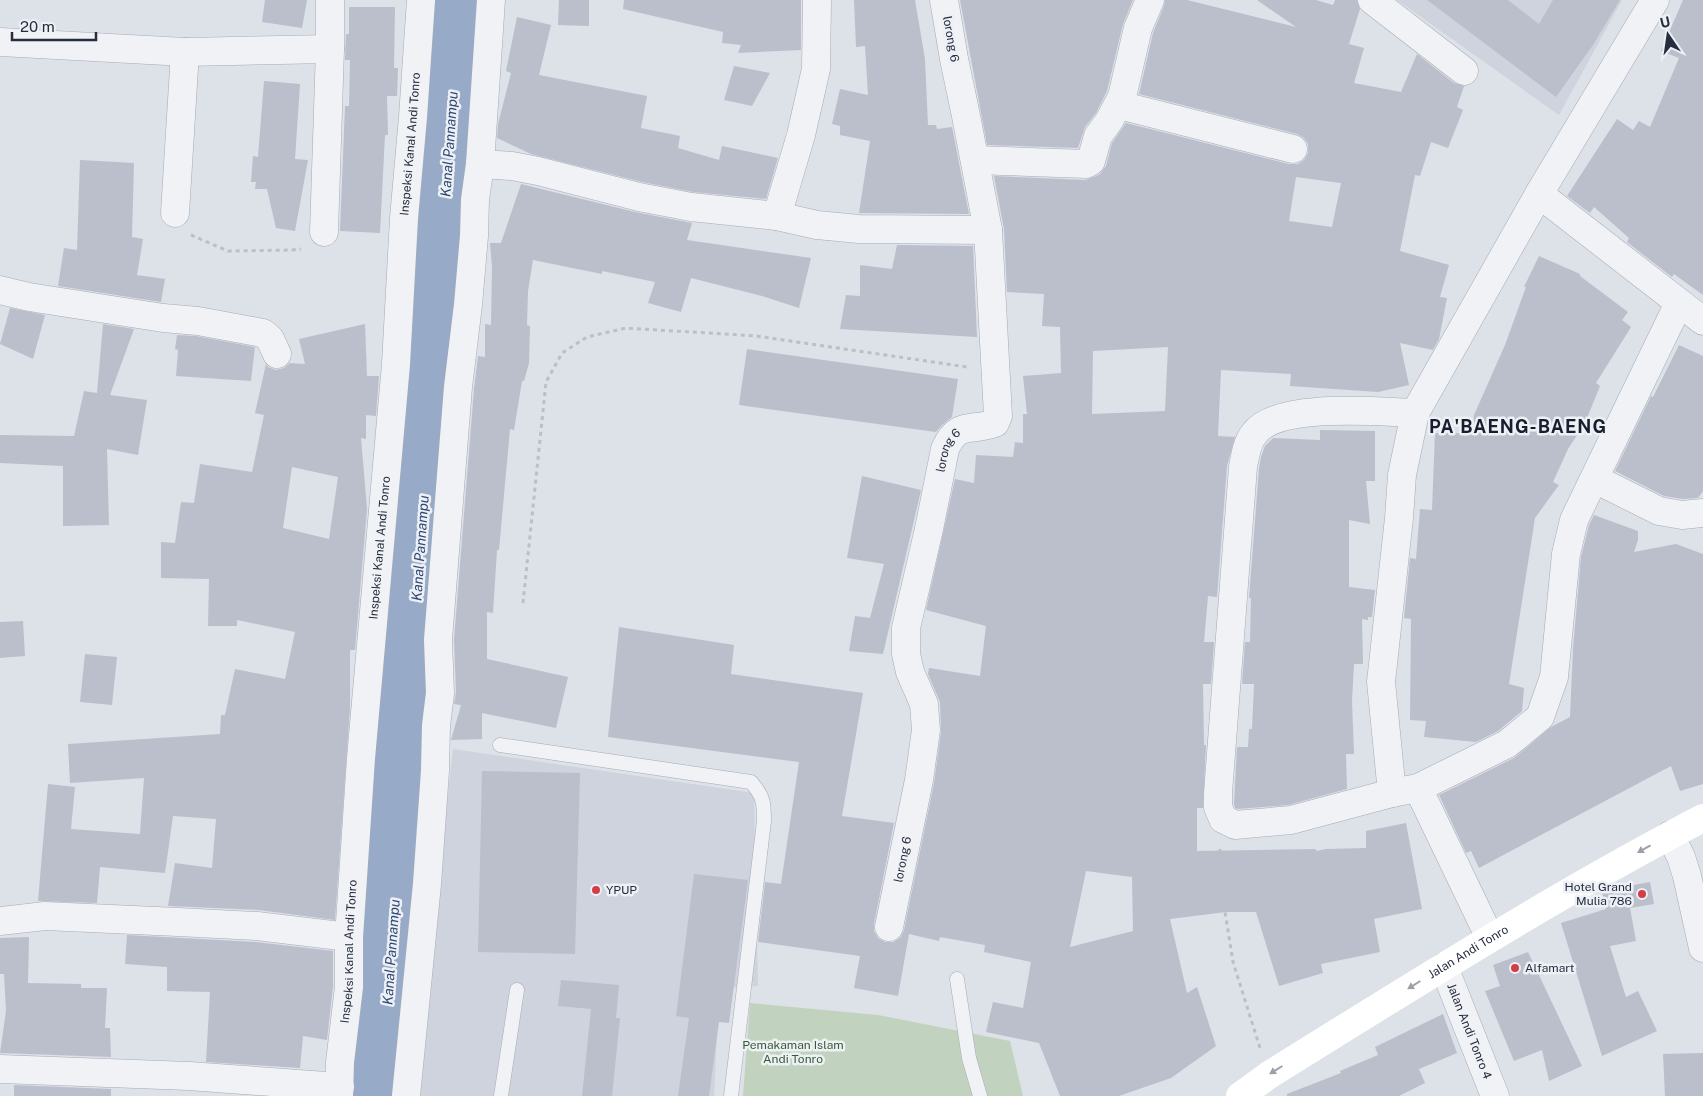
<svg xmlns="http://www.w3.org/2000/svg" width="1703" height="1096" viewBox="0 0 1703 1096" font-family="'Public Sans',sans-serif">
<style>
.built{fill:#cfd3dd}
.green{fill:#c1d2be}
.water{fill:#97abc9}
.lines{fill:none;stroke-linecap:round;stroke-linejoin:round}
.river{stroke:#97abc9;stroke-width:50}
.building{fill:#babfcb;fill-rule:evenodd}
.service-casing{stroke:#a6abb5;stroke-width:15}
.minor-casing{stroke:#a6abb5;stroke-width:29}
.path{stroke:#bbbfc6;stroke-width:3;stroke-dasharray:4 4;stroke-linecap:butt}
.service{stroke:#f0f2f6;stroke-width:14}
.minor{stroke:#f0f2f6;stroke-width:28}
.secondary{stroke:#fff;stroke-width:28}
.oneway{fill:#9da0a9}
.poi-dot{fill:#d23d46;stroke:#edf0f5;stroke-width:2}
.labels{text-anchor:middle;stroke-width:5;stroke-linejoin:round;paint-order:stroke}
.street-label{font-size:12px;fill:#262d3f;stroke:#edf0f5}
.poi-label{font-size:12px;fill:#262d3f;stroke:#edf0f5;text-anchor:start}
.park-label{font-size:12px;fill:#375b33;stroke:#edf0f5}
.water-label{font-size:14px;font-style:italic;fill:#2f4874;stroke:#edf0f5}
.district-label{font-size:18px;font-weight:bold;letter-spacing:1px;fill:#191e2f;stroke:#edf0f5}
</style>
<rect width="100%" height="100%" fill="#dde1e8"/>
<g class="built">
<path d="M1397 0H1622L1559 115Z"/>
<path d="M453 749 754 793 758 986 719 988 714 1096H413Z"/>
</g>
<path class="green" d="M750 1003 878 1015 1010 1041 1023 1096H743Z"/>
<g class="water">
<path d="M426 0H481L463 230 457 265 456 299 451 300 407 294Z"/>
<path d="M406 303 457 309 399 1096H349Z"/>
</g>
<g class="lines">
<path class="river" d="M430 375 441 231"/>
</g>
<g class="building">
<path d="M265 0H307L302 28 262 22Z"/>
<path d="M559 0H589V26L558 25Z"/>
<path d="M624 0H801V50L738 53 741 45 722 43 723 32 623 9Z"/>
<path d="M854 0H915L925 59 928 125H936L937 129 952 127 969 214 859 213 870 141 840 135V126L832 124 840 89 868 95 865 46 856 47Z"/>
<path d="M960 0H1133L1123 24 1107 91 1096 113 1085 127 1078 148 987 145Z"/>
<path d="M1165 0H1187L1296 27 1257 0H1316L1333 5 1335 0H1357L1360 9 1349 44 1364 48 1354 83 1401 92 1417 54 1454 83 1464 86 1457 107 1463 110 1448 148 1431 142 1420 176 1415 175 1400 251 1449 265 1440 297 1447 298 1439 339 1433 350 1400 343 1409 385 1378 392 1290 386 1291 374 1221 370 1218 436 1235 437 1227 466 1217 597 1208 596 1204 642H1214L1211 684H1203L1204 745H1206L1203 808H1197V851L1316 849V851L1326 849 1366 848V831L1406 823 1422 909 1374 919 1380 952 1321 964 1323 973 1279 986 1256 912H1226L1170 919 1187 993 1197 987 1216 1046 1171 1078 1119 1096H1060L1039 1043 986 1032 993 1002 1023 1008 1031 962 984 952 985 945 940 937 939 941 909 934 898 996 854 988 860 956 758 942 765 882 781 884 799 762 608 737 619 627 734 645 731 674 863 693 842 816 894 823 874 924V931L878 938 885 942H893L901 937 904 930 934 783 941 732 940 702 928 674 929 668 980 676 986 626 926 610 955 479 974 483 976 455 1013 457 1015 442 1023 443V414H1027L1023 376 1061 373 1060 327 1042 326 1044 294 1007 292 1004 229 994 176 1085 180 1094 177 1100 174 1106 166 1112 143 1126 123 1289 164H1298L1304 160 1308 153V144L1304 138 1297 134 1139 94 1153 33 1164 6ZM1296 177 1341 183 1332 227 1289 221ZM1168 347 1165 411 1092 414 1093 351ZM1086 871 1132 877 1133 931 1070 947Z"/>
<path d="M1427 0H1508L1539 24 1553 0H1620L1593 45 1556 97Z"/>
<path d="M1683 0H1703V295L1674 274 1672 277 1627 242 1629 238 1594 207 1590 213 1567 196 1617 119 1633 130 1639 121 1650 127 1679 58 1661 51Z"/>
<path d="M349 7H395L394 68H398L397 96H387L388 135H385L380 233 340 231 345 106H349L350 60H345L346 34H349Z"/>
<path d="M517 17 551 25 539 75 647 96 641 128 680 136 678 148 719 160 722 146 778 158 766 199 693 192 642 182 531 154 497 138 498 124 511 73 506 71Z"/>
<path d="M734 66 770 73 752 106 724 100Z"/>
<path d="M264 81 300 84 295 159 308 160 295 231 276 228 267 189H255L256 182H251L253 156 258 157Z"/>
<path d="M80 160 134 163 132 237 143 239 137 275 165 279 161 302 58 286 64 248 77 250Z"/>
<path d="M521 184 635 212 692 223 687 240 811 258 799 308 762 296 691 278 681 312 648 303 655 282 602 271V274L533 260 528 291 527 325 530 326 529 363 524 381H522L514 430 510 429 499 550H497L493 613 487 612V659L568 677 556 728 482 713V739L451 740 461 705 454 704 456 692 454 640 474 389 478 356 485 357V324L491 325 492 267 490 243H501Z"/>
<path d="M897 245 973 246 977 337 840 329 846 295 860 296V265L892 269Z"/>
<path d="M1539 256 1580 274V276L1628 312 1622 320 1631 327 1596 383 1600 386 1585 423 1568 449 1553 482 1559 485 1535 518 1509 684 1524 688 1522 711 1498 731 1476 742 1424 737 1426 721 1410 720 1411 619 1404 618 1410 558 1416 559 1420 509 1432 510 1435 433H1473L1474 415 1505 345 1526 287H1524Z"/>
<path d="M10 308 45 315 33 359 0 344Z"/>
<path d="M103 324 134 329 110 395 147 400 138 455 107 449 109 525 63 526V466L0 463V435L74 436 84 391 97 393Z"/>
<path d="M365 324 367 376H379L376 416 366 415V439L361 438 367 509 355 650H350V708L335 920 259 910 168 906 175 863 212 868 216 819 173 816 165 873 100 867 97 903 38 901 48 784 75 787 71 829 140 834 144 778 70 783 68 744 220 734 221 715H225L235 669 285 679 295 632 237 620V626H208L209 579 161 578V542L175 543 181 502 194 503 200 464 252 472 264 415 255 413 266 364 268 367 276 370 284 368 290 363 305 364 299 339ZM292 467 338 477 329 539 283 528Z"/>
<path d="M177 335 196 336 255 347 251 381 176 376 178 350 175 349Z"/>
<path d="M1679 345 1703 356V491L1698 498 1683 499 1664 496 1615 471 1651 396 1653 397Z"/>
<path d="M747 349 958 379 952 417 943 424 936 432 739 405Z"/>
<path d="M1320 430 1375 431V481H1366L1370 524 1349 520V587L1375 590 1372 617H1368V620L1362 619 1363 664H1354L1352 701 1354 754H1346L1347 789 1288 805 1238 809 1235 808 1234 804 1237 747H1248L1249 729H1252L1254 684H1242L1245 642H1250L1251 598H1249L1259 469 1261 457 1265 446 1273 438 1320 440Z"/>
<path d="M862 476 921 490 883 654 849 651 855 616 870 618 884 564 847 558Z"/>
<path d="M1594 515 1638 531V540L1634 552 1676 544 1703 554V784L1680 791 1671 766 1479 868 1471 851 1466 853 1439 795 1514 758 1551 727 1570 717 1573 648 1581 557 1589 525Z"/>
<path d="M23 621 25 656 0 658V622Z"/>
<path d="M85 654 117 657 112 705 80 702Z"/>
<path d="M482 771 580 773 575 954 478 952Z"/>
<path d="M694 874 748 880 729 1023 719 1022 709 1096H678L689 1018 676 1016Z"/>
<path d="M1650 882 1654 904 1630 908 1636 941 1610 946 1626 997 1638 991 1657 1031 1602 1056 1561 923 1606 909 1602 891Z"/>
<path d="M127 935 256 942 333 951V986L327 1040 303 1036 300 1068 206 1062 210 992 167 991V967L125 964Z"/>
<path d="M29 937 28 983 81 984V988H107L105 1028H110L111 1057 0 1053 6 1011 4 974H0V938Z"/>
<path d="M1528 952 1582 1066 1549 1081 1542 1050 1514 1061 1485 991 1500 986 1493 965Z"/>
<path d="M561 980 619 985 616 1018H620L612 1096H582L591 1009 558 1006Z"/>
<path d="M1443 1014 1457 1053 1419 1069 1425 1083 1399 1096H1287V1094L1341 1073 1340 1071 1378 1055 1375 1047Z"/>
<path d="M1703 1053V1096H1665L1663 1054Z"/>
<path d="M14 1085 111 1089V1096H14Z"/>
</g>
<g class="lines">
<g class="service-casing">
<g id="service">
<path d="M500 745 751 782C764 797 764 803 764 821L731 1096"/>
<path d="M957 979 969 1058 980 1096"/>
<path d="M501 1096 517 990"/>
</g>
</g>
<g class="minor-casing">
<g id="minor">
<path d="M1372 0 1464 71"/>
<path d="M0 42 185 52 330 49"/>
<path d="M1119 105 1293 149"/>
<path d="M975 160 1086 164 1091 161 1098 136 1109 121 1122 97 1138 28 1150 0"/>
<path d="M480 164 512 166 538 171 639 197 691 207 777 216 817 225 859 229 988 230"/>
<path d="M1539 194 1703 321"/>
<path d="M175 213 185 52"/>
<path d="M777 216 801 135 816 69 817 0"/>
<path d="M324 232 330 49V0"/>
<path d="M0 290 29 297 163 318 198 321 263 333 270 339 277 354"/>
<path d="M1415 413C1379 412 1276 402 1254 434 1247 442 1245 456 1243 467L1218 793V807L1223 819 1235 825 1291 820 1392 793 1418 788 1507 744 1540 717 1554 677 1566 554 1574 520 1679 303"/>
<path d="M1595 479 1659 511 1682 515 1703 513"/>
<path d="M1418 788 1490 938"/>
<path d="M1392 793 1381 682 1399 518 1402 475 1415 413 1539 194 1655 0"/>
<path d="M1670 835 1681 857 1687 876 1703 948"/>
<path d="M0 921 45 916 178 922 257 926 349 937"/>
<path id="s1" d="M889 927 919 780 926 730 924 704 910 672 906 654V628L929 529 945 449C958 420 971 432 995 423L998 416 988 230 966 116 954 59 944 0"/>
<path id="s2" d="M1444 967 1495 1096"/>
<path d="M0 1069 189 1076 340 1087"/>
<path id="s3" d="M339 1096 340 1062 349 987V937L361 758 396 364 404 218 413 117 421 0"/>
<path d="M406 1096 427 884 435 771 436 726 440 693 438 640 458 387 468 305 474 236 475 200 480 164 491 0"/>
</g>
</g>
<g class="path">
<path d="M191 235 228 251 292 250 301 249"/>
<path d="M523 603 546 382 562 353 587 337 626 328 756 336 967 367"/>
<path d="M1220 849 1219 862 1222 893 1233 962 1260 1048"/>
</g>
<use href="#service" class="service"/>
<use href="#minor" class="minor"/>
<path class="secondary" id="s4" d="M1240 1096 1269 1075C1412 986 1554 896 1703 818"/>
</g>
<defs><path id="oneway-solid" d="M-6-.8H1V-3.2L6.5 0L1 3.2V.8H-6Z" transform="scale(1.25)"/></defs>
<g class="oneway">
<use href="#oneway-solid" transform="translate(1644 849) rotate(151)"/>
<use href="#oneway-solid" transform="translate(1414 985) rotate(148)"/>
<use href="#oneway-solid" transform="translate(1276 1070) rotate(148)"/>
</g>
<g class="poi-dot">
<circle cx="596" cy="890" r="5"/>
<circle cx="1642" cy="894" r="5"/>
<circle cx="1515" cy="968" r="5"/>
</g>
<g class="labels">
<g class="street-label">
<text transform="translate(951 39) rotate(80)" y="4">lorong 6</text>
<text dy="4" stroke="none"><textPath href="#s3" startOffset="955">Inspeksi Kanal Andi Tonro</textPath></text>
<text dy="4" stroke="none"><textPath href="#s1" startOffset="489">lorong 6</textPath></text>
<text dy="4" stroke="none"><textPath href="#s3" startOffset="550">Inspeksi Kanal Andi Tonro</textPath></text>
<text dy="4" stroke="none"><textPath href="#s1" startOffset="69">lorong 6</textPath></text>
<text dy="4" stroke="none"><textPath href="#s3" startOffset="145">Inspeksi Kanal Andi Tonro</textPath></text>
<text dy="4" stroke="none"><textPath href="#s4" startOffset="270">Jalan Andi Tonro</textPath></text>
<text dy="4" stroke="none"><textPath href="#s2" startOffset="69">Jalan Andi Tonro 4</textPath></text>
</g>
<g class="poi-label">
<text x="1632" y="891" text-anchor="end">Hotel Grand<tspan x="1632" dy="14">Mulia 786</tspan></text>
<text x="606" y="894">YPUP</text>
<text x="1525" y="972">Alfamart</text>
</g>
<g class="park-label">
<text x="793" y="1049">Pemakaman Islam<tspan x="793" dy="14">Andi Tonro</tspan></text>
</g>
<g class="water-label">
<text transform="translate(449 144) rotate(-86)" y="5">Kanal Pannampu</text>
<text transform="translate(420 548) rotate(-86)" y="5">Kanal Pannampu</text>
<text transform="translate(391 952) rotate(-86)" y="5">Kanal Pannampu</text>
</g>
<g class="district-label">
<text x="1518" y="433">PA'BAENG-BAENG</text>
</g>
</g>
<g transform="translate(1668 35) rotate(347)" stroke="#edf0f5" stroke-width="4" paint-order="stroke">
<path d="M0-4L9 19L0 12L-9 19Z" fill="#262d3f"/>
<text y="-8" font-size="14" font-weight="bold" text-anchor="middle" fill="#262d3f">U</text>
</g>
<path d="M12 32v8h84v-8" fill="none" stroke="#262d3f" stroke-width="2.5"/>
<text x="20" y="32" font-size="15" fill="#262d3f" stroke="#edf0f5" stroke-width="4" paint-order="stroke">20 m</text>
</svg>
